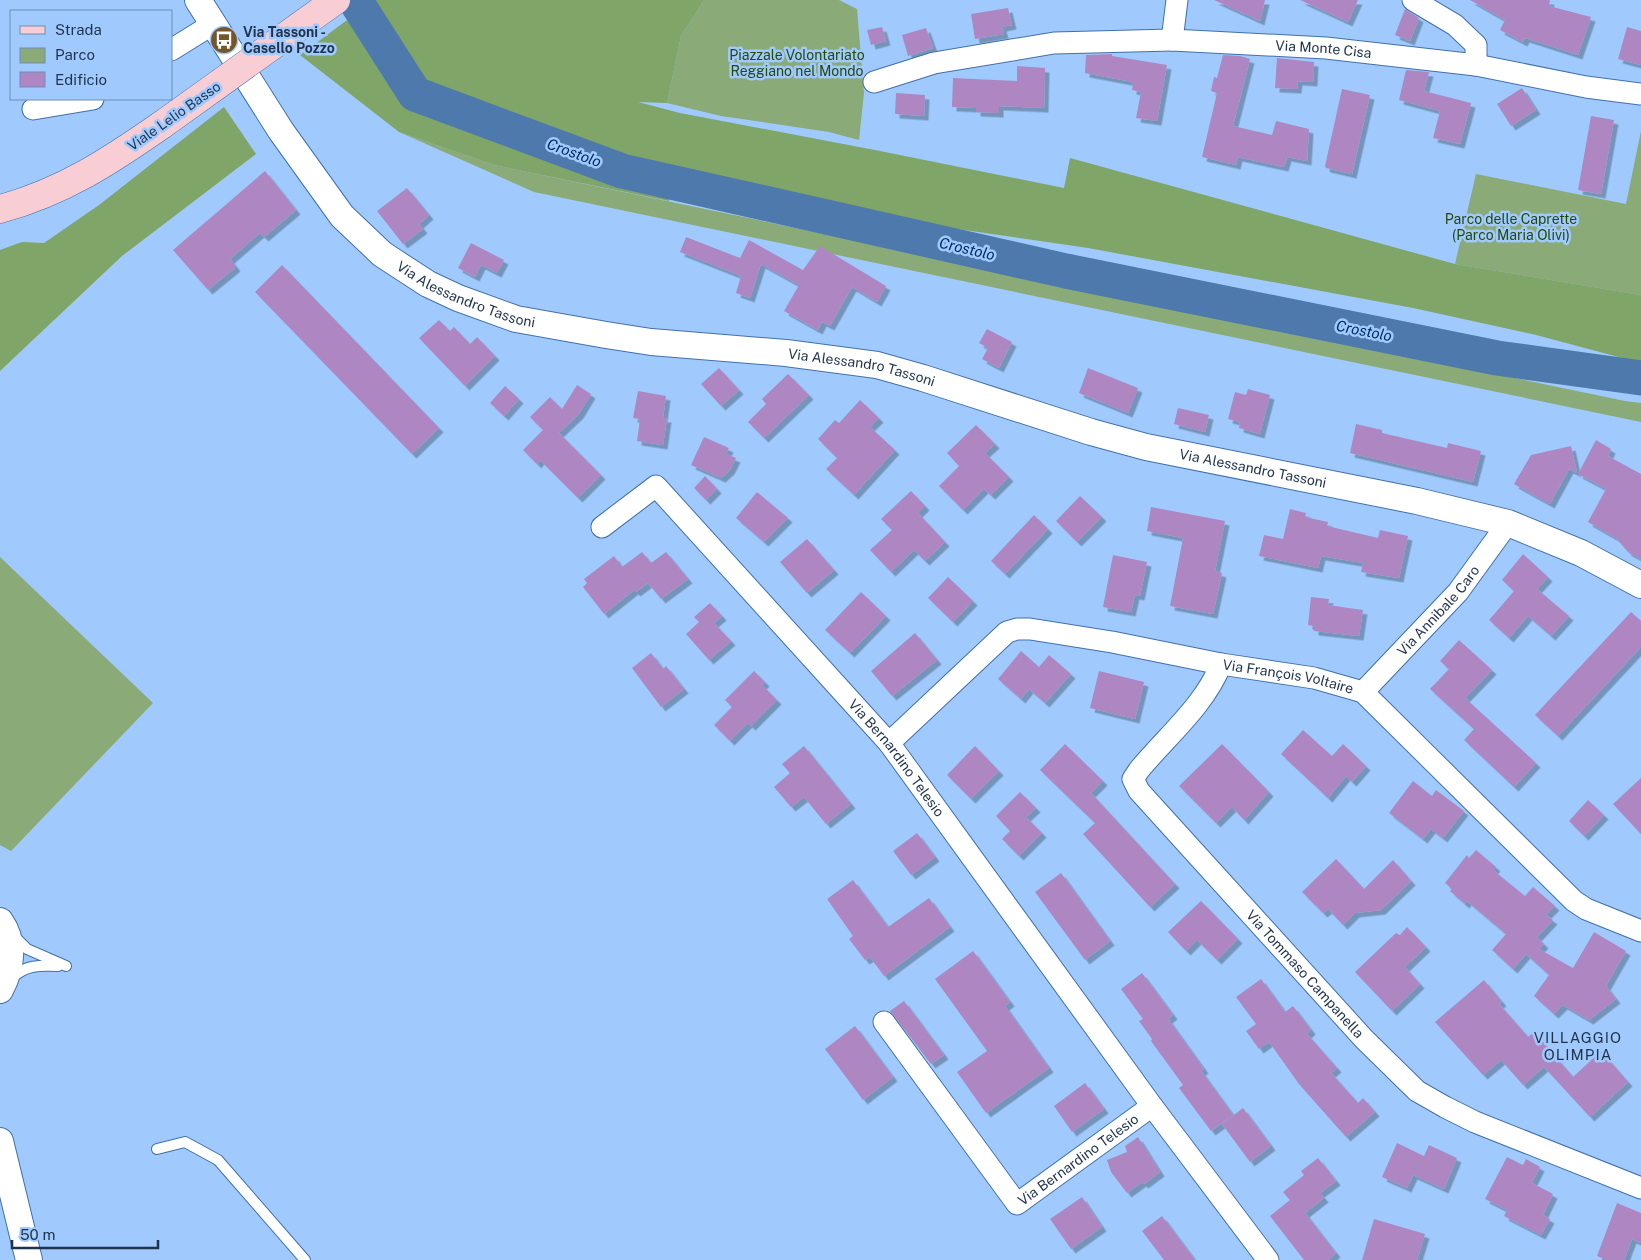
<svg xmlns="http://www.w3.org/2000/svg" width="1641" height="1260" viewBox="0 0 1641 1260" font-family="'Public Sans',sans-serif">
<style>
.green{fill:#8aaa77}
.forest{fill:#80a568}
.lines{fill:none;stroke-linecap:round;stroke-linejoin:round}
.river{stroke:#4e79ad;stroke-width:35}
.building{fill:#ae87c2;filter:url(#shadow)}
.service-casing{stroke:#4070ab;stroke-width:12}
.minor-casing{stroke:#4070ab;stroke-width:23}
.tertiary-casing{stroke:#4070ab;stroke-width:28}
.secondary-casing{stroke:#4070ab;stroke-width:29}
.service{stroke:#fff;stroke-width:10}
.minor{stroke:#fff;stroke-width:21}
.tertiary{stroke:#fff;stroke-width:26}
.secondary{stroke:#f8ced4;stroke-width:28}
.secondary-bridge-casing{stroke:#4070ab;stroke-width:29;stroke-linecap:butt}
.secondary-bridge{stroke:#f8ced4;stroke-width:28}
.labels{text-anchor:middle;stroke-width:5;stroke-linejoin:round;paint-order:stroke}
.poi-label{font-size:14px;font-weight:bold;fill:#1f334d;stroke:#a0cafd;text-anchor:start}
.street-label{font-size:14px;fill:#1f334d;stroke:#a0cafd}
.park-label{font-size:14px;fill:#274906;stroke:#a0cafd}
.water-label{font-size:15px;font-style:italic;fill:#003061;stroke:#a0cafd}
.neighbourhood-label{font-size:15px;letter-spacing:1px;fill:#1f334d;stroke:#a0cafd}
</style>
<defs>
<filter id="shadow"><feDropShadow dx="4.5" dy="4.5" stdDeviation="0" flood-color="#0004"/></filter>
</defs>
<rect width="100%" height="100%" fill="#a0cafd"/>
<g class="green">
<path d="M704 0H839L857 9 864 93 859 140 829 132 721 116 667 103 681 36Z"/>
<path d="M1641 131V295L1455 264 1476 174 1626 204Z"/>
<path d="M399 132 494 165 1625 401 1641 403V422L534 192Z"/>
<path d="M0 557 153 703 11 851 0 845Z"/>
</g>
<g class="forest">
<path d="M374 0H704L681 36 667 103 638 102 680 113 875 150 1064 188 1070 158 1455 264 1641 295V363L1536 335 1413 308 1088 248 916 223 674 174 669 201 494 165 399 132 300 55Z"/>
<path d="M224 107 256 154 122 256 0 371V250L22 242 44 243 99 205Z"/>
</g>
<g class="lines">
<path class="river" d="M355 0 415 94 622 171 1066 271 1497 358 1641 378"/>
</g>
<g class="building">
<path d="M1214 0H1265L1260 21Z"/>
<path d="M1300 0H1358L1348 22Z"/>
<path d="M1470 0H1550L1549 6 1591 17 1578 55 1525 38 1523 42 1500 30 1505 20Z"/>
<path d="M1008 8 1012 25 1002 27 1004 34 975 39 971 14Z"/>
<path d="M1405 9 1419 18 1410 41 1395 35Z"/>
<path d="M882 27 886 41 871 45 867 30Z"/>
<path d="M1627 27 1641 31V65L1618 59Z"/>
<path d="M926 28 933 48 908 56 902 35Z"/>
<path d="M1112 54V56L1167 65 1157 121 1136 118 1141 92 1132 90 1133 82 1085 73 1086 55Z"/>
<path d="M1223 55 1240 56 1250 59 1233 126 1272 135 1276 121 1309 129 1307 161 1287 157 1284 167 1238 157 1236 165 1202 157 1217 93 1211 91 1214 77 1217 78Z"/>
<path d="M1277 58 1314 62 1313 82 1298 81 1297 89 1275 88Z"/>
<path d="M1017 66 1045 68 1044 108 999 106V113L976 112V108L952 107 953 78 1017 81Z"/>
<path d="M1406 70 1429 72 1424 91 1471 103 1460 144 1433 138 1440 111 1399 100Z"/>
<path d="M1522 88 1536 110 1511 126 1497 104Z"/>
<path d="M1342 89 1370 95 1352 174 1326 168 1325 166Z"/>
<path d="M896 93 925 95 924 116 895 114Z"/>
<path d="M1591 116 1614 120 1601 194 1578 190Z"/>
<path d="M265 171 296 210 264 237 260 233 230 259 236 267 208 290 173 250Z"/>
<path d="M407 188 429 215 419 224 423 229 403 244 377 211Z"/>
<path d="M686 237 740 258 749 240 803 270 820 246 886 286 877 302 852 287 830 326 822 322 818 330 784 311 799 285 761 264 750 298 736 293 741 276 680 252Z"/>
<path d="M471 243 504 260 497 273 481 265 475 277 458 268Z"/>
<path d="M282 265 439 428 412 454 255 292Z"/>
<path d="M439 320 450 331 454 327 470 344 477 337 495 356 465 386 419 338Z"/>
<path d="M987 329 1012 342 999 368 982 359 988 348 979 343Z"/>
<path d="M719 368 739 390 721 406 701 384Z"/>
<path d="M1088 368 1138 388 1128 413 1079 393Z"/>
<path d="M788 374 809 395 764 438 748 422 766 404 762 399Z"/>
<path d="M577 385 591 394 579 414 559 433 601 475 578 498 540 460 537 464 523 450 543 430 530 417 550 397 562 409Z"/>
<path d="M505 386 519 399 504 416 490 403Z"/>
<path d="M1248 389 1270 395 1260 434 1239 428 1240 422 1228 419 1235 392 1246 395Z"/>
<path d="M638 391 666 396 663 418H667L663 445 637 441 640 419 633 418Z"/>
<path d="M860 400 879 418 870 427 895 450 854 495 826 469 837 458 818 439 835 420 839 423Z"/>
<path d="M1178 408 1209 415 1205 432 1174 424Z"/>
<path d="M1356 424 1382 430V433L1447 448 1448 443 1481 451 1473 482 1350 453Z"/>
<path d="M976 425 995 444 985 453 1009 477 991 495 984 489 963 510 939 486 959 466 947 453Z"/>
<path d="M704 437 729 448 726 454 736 458 730 470 721 478 691 465Z"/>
<path d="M1596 440 1611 449 1608 456 1641 474V559L1628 552 1616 538 1588 522 1606 489 1578 474Z"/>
<path d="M1571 446 1577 473 1569 469 1550 504 1514 484 1531 455Z"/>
<path d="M705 476 717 489 706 500 694 488Z"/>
<path d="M911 491 925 506 918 513 945 542 925 561 914 550 891 572 870 550 892 530 881 519Z"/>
<path d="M757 492 788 518 764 542 736 518Z"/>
<path d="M1080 496 1102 517 1077 542 1056 521Z"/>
<path d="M1151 507 1225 521 1215 571 1222 573 1213 614 1170 606 1183 538 1147 531Z"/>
<path d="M1290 509 1306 513 1305 517 1328 522 1327 526 1378 538 1380 530 1408 536 1399 578 1361 572 1363 563 1321 556 1318 568 1259 556 1264 535 1283 539Z"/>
<path d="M1034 515 1048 529 1005 574 991 561Z"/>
<path d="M807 539 834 570 807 593 780 562Z"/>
<path d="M642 552 651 563 666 552 688 579 661 599 648 583 636 592 634 590 604 614 583 587 587 583 584 579 614 556 622 567Z"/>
<path d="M1523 554 1548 577 1537 589 1569 616 1551 636 1528 616 1509 638 1489 620 1514 591 1502 580Z"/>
<path d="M1113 555 1147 562 1140 596 1135 595 1131 612 1103 607Z"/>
<path d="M948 577 973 601 953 622 928 598Z"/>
<path d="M861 592 886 616 850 653 825 630Z"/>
<path d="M1311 597 1329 599 1328 605 1363 610 1359 636 1314 631V626L1308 625Z"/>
<path d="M710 603 722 616 714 623 731 641 709 660 686 634 699 622 694 617Z"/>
<path d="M1631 612 1641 621V647L1558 736 1535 715Z"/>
<path d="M915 633 937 660 892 696 871 671Z"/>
<path d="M1459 640 1492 670 1465 698 1536 763 1514 787 1464 740 1474 729 1430 689 1449 669 1440 661Z"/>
<path d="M1021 651 1039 667 1049 655 1071 674 1045 703 1029 689 1021 699 998 679Z"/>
<path d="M651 653 663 669 666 666 684 689 661 707 632 668Z"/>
<path d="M754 671 765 682 762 685 777 700 751 726 748 723 730 741 714 725 732 707 725 700Z"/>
<path d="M1099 671 1144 682 1135 719 1090 708Z"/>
<path d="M1303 730 1332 756 1343 744 1366 766 1352 782 1346 776 1328 798 1281 754Z"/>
<path d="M1065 744 1103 781 1091 793 1175 884 1150 907 1083 834 1095 823 1040 770Z"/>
<path d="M1222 744 1269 792 1244 820 1232 807 1216 823 1179 786Z"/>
<path d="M804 746 851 804 826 824 804 797 791 807 774 787 790 773 782 764Z"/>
<path d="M975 746 999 771 971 799 947 775Z"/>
<path d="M1641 778V834L1613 804Z"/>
<path d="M1413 781 1432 796 1436 790 1464 811 1443 838 1431 829 1423 839 1389 813Z"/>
<path d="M1020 792 1036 808 1026 817 1042 833 1019 856 1002 839 1010 831 996 816Z"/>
<path d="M1588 800 1604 815 1584 836 1569 821Z"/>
<path d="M917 833 935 857 911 875 893 851Z"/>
<path d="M1476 850 1496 867 1493 870 1525 896 1533 887 1555 906 1546 915 1553 920 1537 937 1544 944 1539 949 1573 968 1594 932 1626 951 1606 986 1616 999 1589 1020 1563 1005 1554 1014 1534 996 1549 975 1526 954 1513 969 1492 950 1506 934 1467 901 1465 904 1450 891 1452 889 1445 883 1467 855 1469 858Z"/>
<path d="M1336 859 1364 889 1393 860 1411 881 1381 910 1355 913 1343 925 1328 909 1323 913 1302 892Z"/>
<path d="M1061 873 1110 941 1085 960 1035 892Z"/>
<path d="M853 880 888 927 929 898 950 927 884 976 870 957 865 960 849 939 853 936 827 899Z"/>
<path d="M1201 901 1238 939 1217 960 1197 940 1186 951 1168 932Z"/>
<path d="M1407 927 1426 947 1405 967 1420 984 1392 1011 1355 972 1396 933 1400 935Z"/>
<path d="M973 951 1010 1002 1005 1006 1049 1068 986 1113 957 1072 987 1051 935 979Z"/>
<path d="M1142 973 1173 1015 1168 1019 1204 1069 1201 1071 1233 1115 1211 1131 1179 1088 1183 1085 1151 1041 1152 1039 1139 1021 1143 1019 1121 989Z"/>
<path d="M1261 979 1285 1012 1293 1006 1311 1030 1307 1034 1337 1068 1331 1073 1358 1103 1363 1098 1375 1112 1346 1137 1299 1084 1269 1042 1259 1049 1246 1031 1256 1024 1236 997Z"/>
<path d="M1484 980 1502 1002 1499 1004 1528 1037 1534 1032 1573 1077 1601 1051 1628 1082 1590 1117 1544 1067 1523 1085 1501 1060 1483 1075 1435 1022Z"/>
<path d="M904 1001 944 1055 931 1064 890 1011Z"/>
<path d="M855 1026 893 1077 863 1100 825 1049Z"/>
<path d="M1085 1083 1104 1109 1072 1132 1054 1106Z"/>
<path d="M1243 1108 1271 1146 1250 1162 1222 1124Z"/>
<path d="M1138 1137 1160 1172 1144 1184 1142 1182 1127 1193 1111 1172 1107 1160 1127 1152 1125 1146Z"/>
<path d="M1397 1143 1424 1156 1429 1145 1457 1158 1444 1189 1413 1175 1407 1188 1382 1177Z"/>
<path d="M1507 1157 1523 1165 1526 1159 1540 1167 1532 1183 1553 1194 1543 1215 1550 1219 1541 1235 1504 1216 1507 1210 1485 1199Z"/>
<path d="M1318 1158 1336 1181 1320 1193 1324 1198 1305 1213 1336 1253 1328 1260H1304L1270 1216 1290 1200 1283 1192 1304 1175 1301 1171Z"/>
<path d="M1082 1197 1102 1227 1071 1249 1050 1219Z"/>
<path d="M1617 1203 1641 1213V1243L1632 1239 1624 1260H1607L1597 1256Z"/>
<path d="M1162 1216 1195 1260H1164L1142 1231Z"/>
<path d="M1374 1219 1425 1234 1417 1260H1362Z"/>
</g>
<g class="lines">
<g class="service-casing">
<g id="service">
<path d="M14 936 27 949 66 966"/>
<path d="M12 978C25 965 40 965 58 966"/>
<path d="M157 1149 185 1142 218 1160 305 1260"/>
</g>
</g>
<g class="minor-casing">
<g id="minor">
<path id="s1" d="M1177 0 1172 40 1326 48 1476 65 1586 87 1641 94"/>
<path d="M1413 0 1455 25 1476 45V65"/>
<path d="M171 50 213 24"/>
<path d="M874 82 934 63 1054 43 1172 40"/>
<path d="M33 109 93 99"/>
<path id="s2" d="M602 527 656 486 889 743 1152 1106 1268 1260"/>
<path id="s3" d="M1221 664C1205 705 1167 736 1139 770L1133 779 1139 791 1364 1039 1417 1091 1445 1107 1475 1122 1641 1188"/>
<path id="s4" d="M1363 692 1458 592 1508 523"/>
<path id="s5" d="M889 743 1007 632 1017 629H1030L1112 642 1221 664 1314 678 1363 692 1574 901 1586 909 1641 931"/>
<path id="s6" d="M884 1022 1017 1204 1152 1106"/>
</g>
</g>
<g class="tertiary-casing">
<g id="tertiary">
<path id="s7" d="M198 0 281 131 342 216 382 254 428 284 458 298 516 319 606 335 651 342 786 353 877 365 923 378 1091 432 1146 447 1417 501 1508 523 1581 553 1641 585"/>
<path d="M0 921C15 942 12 968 0 990"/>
<path d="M0 1141 29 1260"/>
</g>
</g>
<g class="secondary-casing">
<path id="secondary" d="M0 209C63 192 110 161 163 124"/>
</g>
<use href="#service" class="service"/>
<use href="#minor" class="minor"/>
<use href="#tertiary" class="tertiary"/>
<use href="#secondary" class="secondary"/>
<g class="secondary-bridge-casing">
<path id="secondary-bridge" d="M163 124 336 0"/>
</g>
<use href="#secondary-bridge" class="secondary-bridge"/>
</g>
<defs>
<g id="bus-disc" transform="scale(1.4375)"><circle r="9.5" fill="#75562b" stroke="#a0cafd"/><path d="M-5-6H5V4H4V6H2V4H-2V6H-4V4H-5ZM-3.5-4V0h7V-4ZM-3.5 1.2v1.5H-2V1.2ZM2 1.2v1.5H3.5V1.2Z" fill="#fff"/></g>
</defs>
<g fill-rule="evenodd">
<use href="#bus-disc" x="224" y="40"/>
</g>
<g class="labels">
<g class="poi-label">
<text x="243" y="37">Via Tassoni -<tspan x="243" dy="16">Casello Pozzo</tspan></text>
</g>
<g class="street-label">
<text dy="5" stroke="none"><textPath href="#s1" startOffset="192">Via Monte Cisa</textPath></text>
<text transform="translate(174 116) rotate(-35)" y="5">Viale Lelio Basso</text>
<text dy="5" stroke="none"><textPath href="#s7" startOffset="409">Via Alessandro Tassoni</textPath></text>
<text dy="5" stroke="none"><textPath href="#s7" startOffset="814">Via Alessandro Tassoni</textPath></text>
<text dy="5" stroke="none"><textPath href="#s7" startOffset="1219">Via Alessandro Tassoni</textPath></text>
<text dy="5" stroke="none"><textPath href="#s4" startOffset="111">Via Annibale Caro</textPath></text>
<text dy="5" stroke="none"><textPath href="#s5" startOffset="448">Via François Voltaire</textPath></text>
<text dy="5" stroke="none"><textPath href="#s2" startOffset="431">Via Bernardino Telesio</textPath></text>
<text dy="5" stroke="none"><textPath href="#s3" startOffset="406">Via Tommaso Campanella</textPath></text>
<text dy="5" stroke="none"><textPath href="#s6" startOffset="301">Via Bernardino Telesio</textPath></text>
</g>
<g class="park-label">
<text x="797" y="60">Piazzale Volontariato<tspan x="797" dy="16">Reggiano nel Mondo</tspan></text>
<text x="1511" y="224">Parco delle Caprette<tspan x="1511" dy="16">(Parco Maria Olivi)</tspan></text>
</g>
<g class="water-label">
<text transform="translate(574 153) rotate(20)" y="5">Crostolo</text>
<text transform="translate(967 249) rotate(13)" y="5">Crostolo</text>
<text transform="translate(1364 331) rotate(11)" y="5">Crostolo</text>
</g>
<g class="neighbourhood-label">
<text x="1578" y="1043">VILLAGGIO<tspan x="1578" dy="17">OLIMPIA</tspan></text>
</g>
</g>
<rect x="10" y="10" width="162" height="90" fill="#a0cafd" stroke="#6c8eb7"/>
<rect x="20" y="26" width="25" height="8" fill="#f8ced4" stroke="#6c8eb7"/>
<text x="55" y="35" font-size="15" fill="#1f334d">Strada</text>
<rect x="20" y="48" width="25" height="15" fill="#8aaa77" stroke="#6c8eb7"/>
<text x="55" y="60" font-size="15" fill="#1f334d">Parco</text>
<rect x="20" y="72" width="25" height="15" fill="#ae87c2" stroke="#6c8eb7"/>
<text x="55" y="85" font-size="15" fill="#1f334d">Edificio</text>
<path d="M12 1240v8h146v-8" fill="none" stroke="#1f334d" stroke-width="2.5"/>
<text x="20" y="1240" font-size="15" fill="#1f334d" stroke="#a0cafd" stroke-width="4" paint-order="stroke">50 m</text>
</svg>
